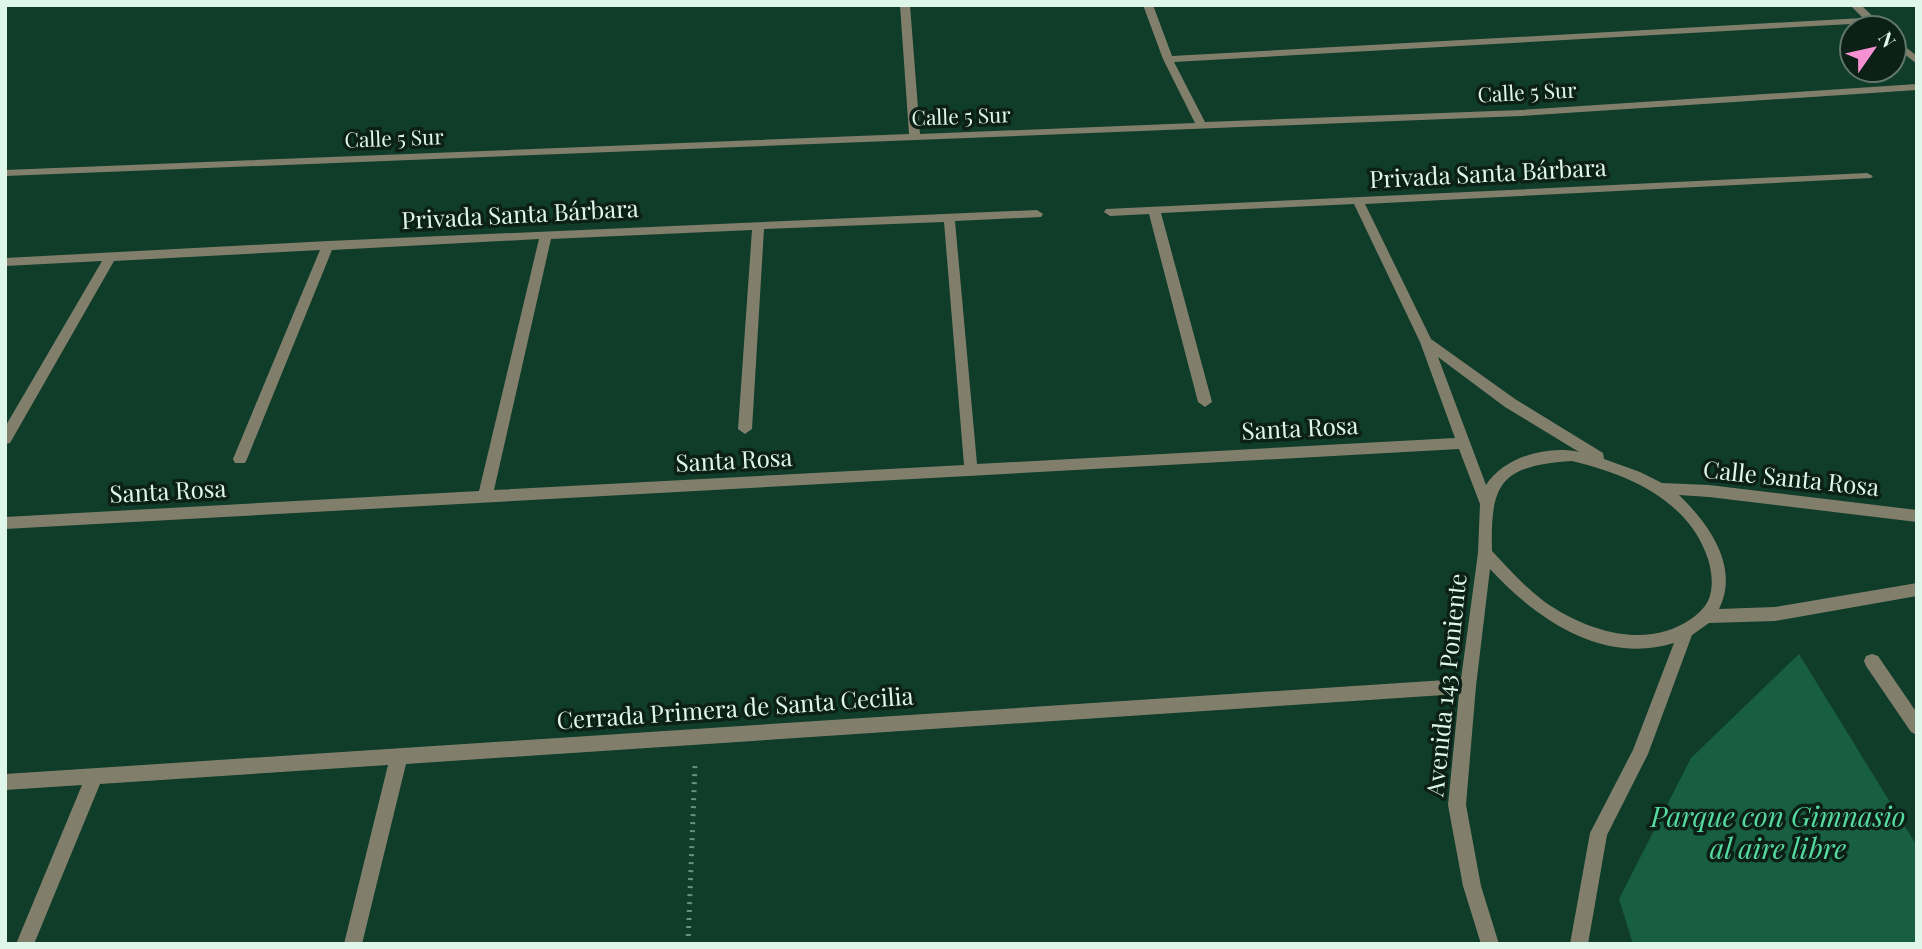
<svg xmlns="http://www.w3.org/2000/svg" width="1922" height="949" viewBox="0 0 1922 949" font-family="'Playfair Display',serif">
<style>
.green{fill:#185e41}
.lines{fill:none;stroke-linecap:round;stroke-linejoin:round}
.path{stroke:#6c9080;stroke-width:5;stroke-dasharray:2 6;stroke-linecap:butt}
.street{fill:#817f6c;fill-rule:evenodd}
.labels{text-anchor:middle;stroke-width:7;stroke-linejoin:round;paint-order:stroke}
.far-street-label{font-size:21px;fill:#dff7ea;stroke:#0d2017}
.street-label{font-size:24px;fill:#dff7ea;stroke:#0d2017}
.near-park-label{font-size:28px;font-style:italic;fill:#55daa0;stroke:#0d2017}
</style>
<rect width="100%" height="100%" fill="#0f3d2a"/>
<path class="green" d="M1799 654 1917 846V944H1633L1619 899 1691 758Z"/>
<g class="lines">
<path class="path" d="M688 944 695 766"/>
<g class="street">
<path d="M900 5H910L920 134 1195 123 1163 59 1143 5H1153L1172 56 1863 18 1850 5H1861L1885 28H1874L1869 23 1174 62 1205 122 1521 110 1917 84V90L1521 116 5 176V170L909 134Z"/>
<path d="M1894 38 1917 56V64L1894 46Z"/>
<path d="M1867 173 1873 176 1871 178 1365 204 1431 339 1515 399 1603 453 1604 459 1640 472 1662 483 1709 485 1917 510V522L1709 497 1679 495C1709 524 1740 567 1719 609L1775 607 1917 583V596L1775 621 1709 623 1692 635 1648 754 1607 835 1588 944H1570L1590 833 1633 750 1674 643C1603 665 1536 619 1490 569L1476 686 1466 805 1481 886 1499 944H1481L1463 886 1448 805 1459 694 406 764 362 944H344L388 765 100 784 34 944H16L82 785 5 790V774L1461 679 1478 553 1480 504 1459 449 5 529V517L479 491 539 239 332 250 247 459 245 463H235L233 459 320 250 114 261 10 443 5 444V427L102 261 5 266V258L328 241 1037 210 1043 214 1041 217 955 221 977 464 1455 438 1420 342 1354 204 1161 213 1212 402 1205 407 1198 402 1149 214 1110 216 1104 212 1106 209ZM944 222 964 465 494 490 551 239 752 230 738 429 745 434 752 429 764 229ZM1438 357 1505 407 1579 452C1547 445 1504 457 1486 485ZM1572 461C1627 474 1689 500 1708 559 1712 572 1714 588 1708 601 1700 616 1682 626 1666 631 1625 644 1574 624 1541 599 1523 585 1508 568 1492 551 1490 481 1502 466 1572 461Z"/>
<path d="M1872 654 1878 656 1917 713V735L1911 732 1866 666 1864 661 1866 656Z"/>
</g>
</g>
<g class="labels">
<g class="far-street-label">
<text transform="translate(1527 93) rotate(-3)" y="7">Calle 5 Sur</text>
<text transform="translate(961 117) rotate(-2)" y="7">Calle 5 Sur</text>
<text transform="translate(394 139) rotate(-2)" y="7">Calle 5 Sur</text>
</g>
<g class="street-label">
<text transform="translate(1488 174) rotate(-3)" y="8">Privada Santa Bárbara</text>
<text transform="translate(520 215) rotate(-3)" y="8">Privada Santa Bárbara</text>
<text transform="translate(1300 429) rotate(-3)" y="8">Santa Rosa</text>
<text transform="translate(734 461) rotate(-3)" y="8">Santa Rosa</text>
<text transform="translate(1791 479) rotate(6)" y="8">Calle Santa Rosa</text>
<text transform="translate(168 492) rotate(-3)" y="8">Santa Rosa</text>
<text transform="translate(1447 685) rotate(-84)" y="8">Avenida 143 Poniente</text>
<text transform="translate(735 709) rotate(-4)" y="8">Cerrada Primera de Santa Cecilia</text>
</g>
<g class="near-park-label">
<text x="1778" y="827">Parque con Gimnasio<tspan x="1778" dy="32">al aire libre</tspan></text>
</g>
</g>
<rect width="1922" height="949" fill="none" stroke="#dff7ea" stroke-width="14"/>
<g transform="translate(1873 49) rotate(56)"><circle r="33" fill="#0d2017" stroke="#61766b" stroke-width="2"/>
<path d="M0-5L12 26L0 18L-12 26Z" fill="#f591d2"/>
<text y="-10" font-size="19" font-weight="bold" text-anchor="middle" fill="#dff7ea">N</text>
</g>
</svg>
